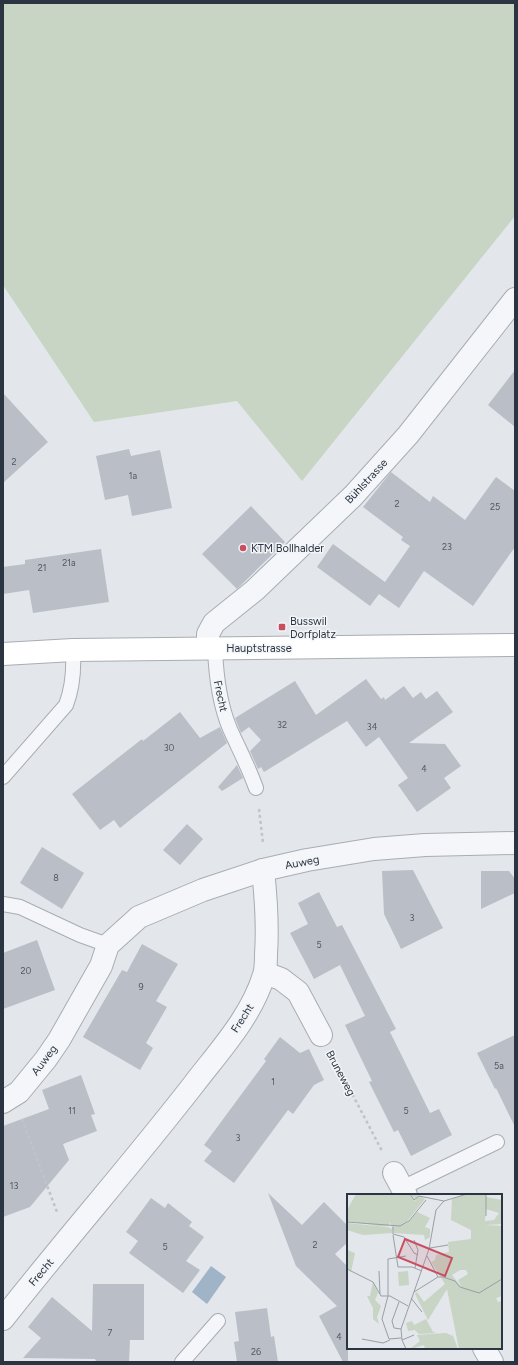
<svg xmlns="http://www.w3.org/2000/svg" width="518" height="1365" viewBox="0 0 518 1365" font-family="Figtree,sans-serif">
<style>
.green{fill:#c8d4c4}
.water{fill:#a0b4c8}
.building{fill:#babfc7}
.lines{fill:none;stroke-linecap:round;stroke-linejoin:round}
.lane-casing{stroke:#a8adb4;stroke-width:16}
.street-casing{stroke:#a8adb4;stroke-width:24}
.secondary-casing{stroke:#a8adb4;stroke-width:24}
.path{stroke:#c0c4c9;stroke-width:2.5;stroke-dasharray:3 3;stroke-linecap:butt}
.lane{stroke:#f5f6f9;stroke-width:14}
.street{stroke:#f5f6f9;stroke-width:22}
.secondary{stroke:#fff;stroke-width:22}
.poi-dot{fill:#c84f62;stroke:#f2f5f8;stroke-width:1.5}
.labels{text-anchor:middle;stroke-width:3;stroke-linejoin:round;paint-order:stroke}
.number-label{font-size:9px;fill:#4f5762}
.street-label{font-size:11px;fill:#2b3441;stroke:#f2f5f8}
.poi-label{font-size:11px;fill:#2b3441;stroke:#f2f5f8;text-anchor:start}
.inset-road{fill:none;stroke:#999fa6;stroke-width:1}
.view{fill:#c84f62;fill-opacity:0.15;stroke:#c84f62;stroke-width:2}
.inset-edge{fill:none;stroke:#2b3441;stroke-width:2}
</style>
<rect width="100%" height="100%" fill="#e3e6ea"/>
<path class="green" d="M3 3H515V216L302 481 237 401 94 422 3 285Z"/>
<path class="water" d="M211 1266 226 1277 207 1304 192 1292Z"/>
<g class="building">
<path d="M515 370V427L488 405Z"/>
<path d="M3 393 48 442 3 483Z"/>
<path d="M129 449 131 456 160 450 172 508 132 516 128 495 105 500 96 456Z"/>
<path d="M391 472 430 502 433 496 465 520 496 477 515 491V547L473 606 424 571 399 608 379 594 370 606 317 567 333 544 385 582 410 546 401 540 403 537 363 507Z"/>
<path d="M251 506 285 542 237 589 202 554Z"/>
<path d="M101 549 109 602 33 613 29 590 3 594V567L25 564V560Z"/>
<path d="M366 679 381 699 384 697 385 700 404 686 413 698 421 692 426 699 437 691 453 712 409 743 445 744 461 766 444 778 451 788 417 812 398 785 408 778 379 737 366 747 347 721 264 772 261 767 258 769 250 751 261 740 249 727 241 733 235 718 295 681 316 715Z"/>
<path d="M180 712 200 738 220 727 227 743 120 828 114 820 100 830 72 794 142 739 143 741Z"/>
<path d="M237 765 243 778 222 791 218 787Z"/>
<path d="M187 824 203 839 180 865 163 850Z"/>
<path d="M42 847 84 873 62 909 20 883Z"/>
<path d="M413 870 443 928 401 949 384 914 382 871Z"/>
<path d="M481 871H509L515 879V893L481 909Z"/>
<path d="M319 892 337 927 342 925 396 1029 390 1032 430 1113 439 1109 452 1135 411 1156 398 1130 394 1132 369 1082 372 1081 345 1025 365 1016 340 965 314 979 290 933 308 924 298 903Z"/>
<path d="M37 940 55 990 3 1009V953Z"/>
<path d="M142 944 178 964 156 1001 167 1007 146 1043 153 1048 140 1070 83 1037 122 970 127 972Z"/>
<path d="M515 1035V1127L496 1088 495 1089 477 1053Z"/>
<path d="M280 1037 300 1053 309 1049 324 1080 314 1085 293 1114 288 1110 234 1183 204 1161 212 1151 204 1145 266 1061 264 1059Z"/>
<path d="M81 1075 95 1114 91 1115 97 1131 63 1144 69 1160 30 1207 3 1217V1126L49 1109 42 1090Z"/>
<path d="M268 1193 302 1225 324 1202 348 1226V1242L335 1254 348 1267V1362H343L319 1316 337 1306 296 1266Z"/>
<path d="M151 1198 165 1208 168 1203 192 1222 189 1226 204 1237 186 1261 200 1270 183 1293 129 1253 138 1241 126 1232Z"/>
<path d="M93 1284H144V1340H130L129 1362 96 1361 95 1359 23 1358 41 1338 28 1327 52 1297 92 1331Z"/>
<path d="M267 1308 271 1337 274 1336 278 1362H237L234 1342 239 1341 235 1312Z"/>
</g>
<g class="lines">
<g class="lane-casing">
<g id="lane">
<path d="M215 648C216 676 219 703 230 729 239 749 249 768 256 788"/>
<path d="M3 777 66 705C73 687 74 669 73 650"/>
<path d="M3 904 20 907 80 935 108 945"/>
<path d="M402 1188 497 1142"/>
<path d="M182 1362 218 1321"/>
</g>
</g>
<g class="street-casing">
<g id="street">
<path d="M208 648V634L214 623 255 590 353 496 408 435 515 299"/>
<path d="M265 973 281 979 298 992 321 1035"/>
<path d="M3 1102 19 1092 46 1059 59 1040 101 966 108 945 139 917 203 890 263 870 307 860 374 849 425 845 515 843"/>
<path d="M394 1173 406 1195"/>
<path d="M3 1319C65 1240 132 1164 194 1084 220 1050 251 1017 264 975 266 969 266 961 266 954 268 926 266 898 263 870"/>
<path d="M484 1348 492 1362"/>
</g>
</g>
<g class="secondary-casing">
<path id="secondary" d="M3 654 73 650 515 645"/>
</g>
<g class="path">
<path d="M259 809 263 843"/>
<path d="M333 1057 382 1151"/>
<path d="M22 1119 57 1212"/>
</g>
<use href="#lane" class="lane"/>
<use href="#street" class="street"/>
<use href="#secondary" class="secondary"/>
</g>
<g class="poi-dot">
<circle cx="243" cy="548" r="4"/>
<rect x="278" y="623" width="8" height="8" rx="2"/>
</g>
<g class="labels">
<g class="number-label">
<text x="14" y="465">2</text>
<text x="133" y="479">1a</text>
<text x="397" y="507">2</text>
<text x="495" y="510">25</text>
<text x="447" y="550">23</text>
<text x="69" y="566">21a</text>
<text x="42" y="571">21</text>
<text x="282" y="728">32</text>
<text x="372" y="730">34</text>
<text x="169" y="751">30</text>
<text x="424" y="772">4</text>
<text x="56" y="881">8</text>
<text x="412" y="921">3</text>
<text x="319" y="948">5</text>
<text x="26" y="974">20</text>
<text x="141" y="990">9</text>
<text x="499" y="1069">5a</text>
<text x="273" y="1085">1</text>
<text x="72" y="1114">11</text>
<text x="406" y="1114">5</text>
<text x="238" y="1141">3</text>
<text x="14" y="1189">13</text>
<text x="315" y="1248">2</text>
<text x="165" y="1250">5</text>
<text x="110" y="1336">7</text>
<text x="339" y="1340">4</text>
<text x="256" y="1355">26</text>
</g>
<g class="street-label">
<text transform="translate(366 481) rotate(-47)" y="4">Bühlstrasse</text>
<text x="259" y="652">Hauptstrasse</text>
<text transform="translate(221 696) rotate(78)" y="4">Frecht</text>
<text transform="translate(302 862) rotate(-11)" y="4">Auweg</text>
<text transform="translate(242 1018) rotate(-57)" y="4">Frecht</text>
<text transform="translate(44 1060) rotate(-53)" y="4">Auweg</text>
<text transform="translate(341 1073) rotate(62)" y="4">Bruneweg</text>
<text transform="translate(41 1272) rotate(-50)" y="4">Frecht</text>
</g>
<g class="poi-label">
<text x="251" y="552">KTM Bollhalder</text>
<text x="290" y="625">Busswil<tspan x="290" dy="13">Dorfplatz</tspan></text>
</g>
</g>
<g transform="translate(347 1194)">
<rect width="155" height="155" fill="#e3e6ea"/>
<path d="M9 0H62L68 7 69 6 63 0H69L78 5 58 30 47 33 59 30 70 18 83 24 78 33 83 35V43L78 46 77 41 47 39 43 28 42 32H32L0 27V16ZM120 0H139V3L155 6V30L138 31 155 32V102L149 104 151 108 155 107V155H112L100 95 81 126 68 100 70 98 77 108 98 90 84 68 88 66 89 61 102 58 101 48 124 45V36L104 26 105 5ZM139 15 152 19 147 26 138 27ZM113 76H119L121 80 111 86 115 94 105 81ZM0 29 41 33 45 35V39L16 41 0 36ZM0 56 8 59 4 78 0 74ZM61 77 62 91 52 92 51 78ZM26 88 31 99 28 106 34 112 30 123 32 130 26 125V114L20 102H23ZM79 125 86 138 90 139 72 140 68 136 61 137 59 129 65 127 67 131ZM99 139 106 142 111 155H78L77 151 63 155 73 147 70 141Z" fill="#c8d4c4" fill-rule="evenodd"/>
<path class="inset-road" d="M63 0 67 6 72 2 97 7M139 22V0M0 28 53 32 62 27 79 6M46 33V40L57 43 67 59 71 61M46 41 51 73H65L75 77M67 46 71 56 68 74M83 54 101 51M0 75 26 88 34 102H43L61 112M32 77 33 100M91 83H96L108 87 113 93 132 99 155 85M67 98 91 83 80 62M64 104 75 118M52 108 45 127 47 134 54 135M54 144 42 145 35 125 41 102V65L59 62M15 145 36 149 43 146M55 146 67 141M59 155 55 146 54 135 82 55 89 16 97 7 120 0"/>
<path class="view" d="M58 45 105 64 98 82 51 63Z"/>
<rect width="155" height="155" class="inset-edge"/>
</g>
<rect width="518" height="1365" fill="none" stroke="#2b3441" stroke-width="8"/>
</svg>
